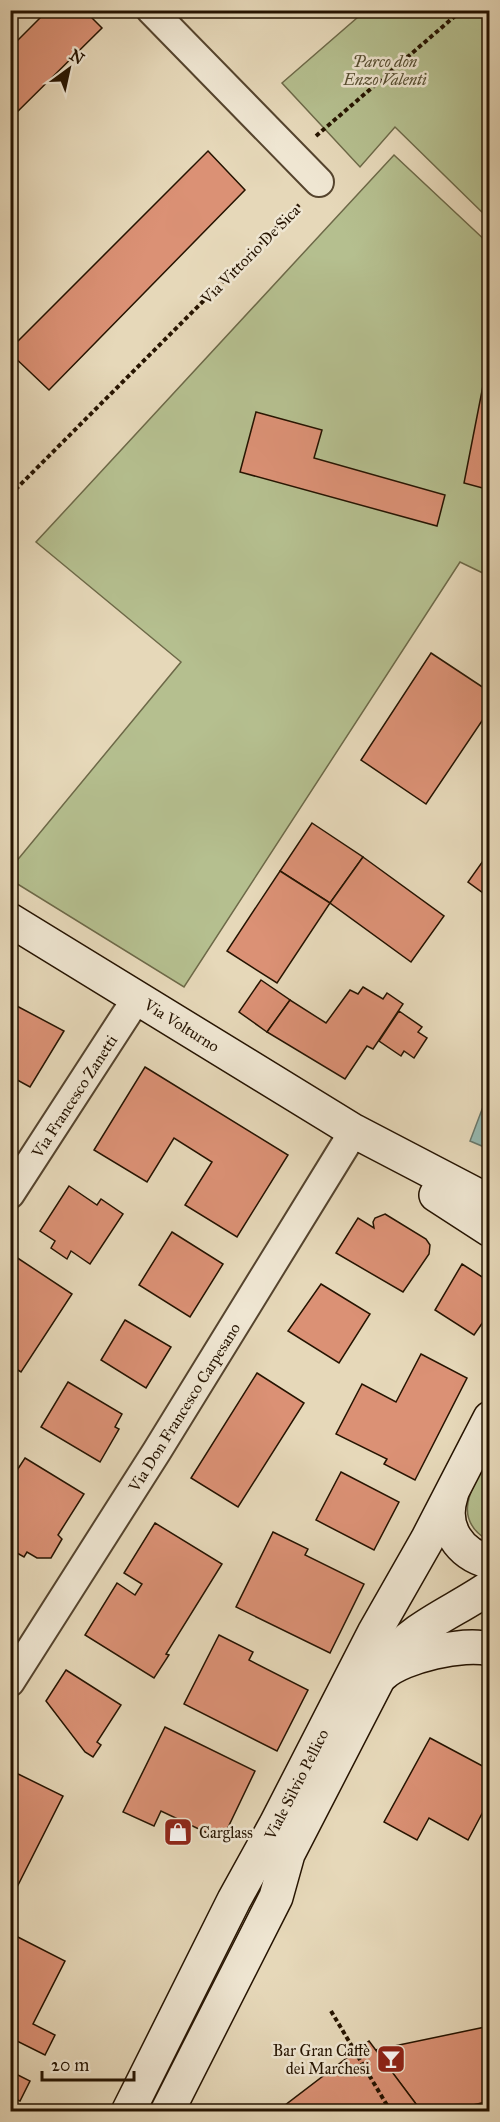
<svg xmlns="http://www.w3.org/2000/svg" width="500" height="2122" viewBox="0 0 500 2122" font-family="'IM FELL Great Primer',serif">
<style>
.green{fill:#b5bf8f;stroke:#6d6948;stroke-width:1.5}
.water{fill:#96b9b1;stroke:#69776a;stroke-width:1.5}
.building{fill:#db9175;stroke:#251300;stroke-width:1.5}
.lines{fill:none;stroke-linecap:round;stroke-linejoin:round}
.street-casing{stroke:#55442e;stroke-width:32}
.secondary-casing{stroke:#251300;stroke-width:36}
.path{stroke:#251300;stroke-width:4;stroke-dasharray:4.5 3;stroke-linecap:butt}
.street{stroke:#efe6d2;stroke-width:28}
.secondary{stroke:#efe6d2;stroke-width:33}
.labels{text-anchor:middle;stroke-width:5;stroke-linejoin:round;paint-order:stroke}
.park-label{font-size:16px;font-style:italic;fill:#574f32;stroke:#efe6d2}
.street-label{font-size:16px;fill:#251300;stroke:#efe6d2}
.poi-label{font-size:16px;fill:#251300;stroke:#efe6d2;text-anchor:start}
</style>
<rect width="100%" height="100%" fill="#e6d8b9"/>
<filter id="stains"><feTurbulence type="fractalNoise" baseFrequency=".00333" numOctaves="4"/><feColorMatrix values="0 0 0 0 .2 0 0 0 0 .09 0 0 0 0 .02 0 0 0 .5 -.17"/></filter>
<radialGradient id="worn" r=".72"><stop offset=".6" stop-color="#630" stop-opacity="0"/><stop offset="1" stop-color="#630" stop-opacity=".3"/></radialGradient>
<g class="green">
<path d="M365 11H489V219L395 127 360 167 282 83Z"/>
<path d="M394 155 489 244V576L460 562 184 987 11 880 10 869 181 662 36 542Z"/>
<path d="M489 1456V1541C449 1518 474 1485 489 1456Z"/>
</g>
<path class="water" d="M486 1099 489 1100V1149L470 1141Z"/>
<g class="building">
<path d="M48 10H84L102 28 10 119V48Z"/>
<path d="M208 151 245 190 49 390 10 353V349Z"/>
<path d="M488 360H490V490L464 483Z"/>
<path d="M256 412 322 430 314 458 445 495 437 526 240 472Z"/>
<path d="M431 653 490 692V709L426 804 361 760Z"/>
<path d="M312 823 363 857 330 903 280 871Z"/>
<path d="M490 851V898L468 882Z"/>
<path d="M363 857 444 916 411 962 330 903Z"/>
<path d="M280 871 330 903 277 983 227 951Z"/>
<path d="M261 980 290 1000 267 1032 239 1012Z"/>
<path d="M363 987 383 999 387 993 403 1004 373 1049 367 1046 345 1079 267 1032 290 1000 326 1023 350 990 358 994Z"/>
<path d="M13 1004 64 1031 30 1087 10 1076V1008Z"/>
<path d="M399 1011 422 1027 418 1032 427 1038 414 1058 404 1051 401 1056 379 1041Z"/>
<path d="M145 1067 288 1155 237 1237 185 1205 212 1162 174 1138 147 1182 94 1150Z"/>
<path d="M69 1186 97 1205 101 1199 123 1214 90 1264 71 1251 67 1259 51 1248 55 1241 40 1231Z"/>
<path d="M385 1214 426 1239 430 1245 429 1254 403 1292 336 1253 358 1218 374 1228 373 1222 375 1218Z"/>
<path d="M172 1232 223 1264 190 1317 139 1285Z"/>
<path d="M16 1257 72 1294 21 1372 10 1365V1265Z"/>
<path d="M462 1264 490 1282V1312L474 1335 435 1310Z"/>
<path d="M321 1284 370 1314 339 1363 288 1331Z"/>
<path d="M125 1320 171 1347 146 1388 101 1360Z"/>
<path d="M421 1354 467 1378 415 1480 384 1464 387 1459 336 1434 362 1384 396 1402Z"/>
<path d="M257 1373 304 1403 238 1507 191 1478Z"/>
<path d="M68 1382 122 1414 115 1427 119 1429 100 1462 41 1427Z"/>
<path d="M25 1458 84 1494 58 1535 62 1539 51 1558H37L27 1552 24 1557 10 1549V1481Z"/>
<path d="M341 1472 399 1502 374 1550 316 1520Z"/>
<path d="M155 1523 222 1564 166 1654 169 1655 154 1678 85 1635 117 1583 135 1595 142 1584 124 1573Z"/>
<path d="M273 1532 308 1549 305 1555 364 1584 330 1653 236 1607Z"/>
<path d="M219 1635 253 1652 249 1660 308 1690 277 1751 184 1704Z"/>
<path d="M66 1670 121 1705 97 1742 101 1745 93 1757 85 1752 46 1701Z"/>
<path d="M165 1727 255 1771 222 1840 161 1811 154 1826 123 1812Z"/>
<path d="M430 1738 490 1770V1811L485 1808 468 1840 429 1818 417 1840 384 1822Z"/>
<path d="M10 1770 63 1796 10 1901Z"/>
<path d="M10 1933 65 1961 33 2024 55 2035 45 2055 17 2041 10 2053Z"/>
<path d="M490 2026V2101L443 2112H422L375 2050Z"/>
<path d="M369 2041 422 2112H271L285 2105Z"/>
<path d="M10 2071 30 2081 20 2101 10 2097Z"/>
</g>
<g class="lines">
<g class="street-casing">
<g id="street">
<path d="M151 10 319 182"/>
<path d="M10 1194 137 998"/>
<path d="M10 1682 157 1451 354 1131"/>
</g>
</g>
<g class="secondary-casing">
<g id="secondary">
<path d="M10 920 354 1131 490 1202"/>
<path d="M436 1195 490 1230"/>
<path d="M451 1496C441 1527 459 1554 490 1562"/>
<path d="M383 1674C403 1656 464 1642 490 1649"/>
<path d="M128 2112 234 1900 276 1824 374 1633 427 1540 490 1418"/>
<path d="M167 2112 276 1897 288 1854 388 1660C412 1627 456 1611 490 1587"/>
</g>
</g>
<g class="path">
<path d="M316 136 462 10"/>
<path d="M10 495 301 203"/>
<path d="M331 2011 391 2112"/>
</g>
<use href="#street" class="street"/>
<use href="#secondary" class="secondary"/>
</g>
<defs>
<g id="shop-square" transform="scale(1.5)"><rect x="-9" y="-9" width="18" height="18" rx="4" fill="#8f2418" stroke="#efe6d2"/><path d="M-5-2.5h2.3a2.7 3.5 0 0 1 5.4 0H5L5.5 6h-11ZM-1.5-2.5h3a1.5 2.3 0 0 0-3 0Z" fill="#fff"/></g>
<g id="bar-square" transform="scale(1.5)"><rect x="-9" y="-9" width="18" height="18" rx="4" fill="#8f2418" stroke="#efe6d2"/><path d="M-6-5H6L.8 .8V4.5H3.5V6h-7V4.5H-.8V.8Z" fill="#fff"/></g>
</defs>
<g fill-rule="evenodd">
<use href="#shop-square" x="178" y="1832"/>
<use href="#bar-square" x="391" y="2059"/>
</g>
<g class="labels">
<g class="park-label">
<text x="385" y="67">Parco don<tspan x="385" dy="18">Enzo Valenti</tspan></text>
</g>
<g class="street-label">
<text transform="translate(250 254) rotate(-45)" y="6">Via Vittorio De Sica</text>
<text transform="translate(182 1025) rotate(32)" y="6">Via Volturno</text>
<text transform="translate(74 1096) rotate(-57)" y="6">Via Francesco Zanetti</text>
<text transform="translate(184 1407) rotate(-58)" y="6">Via Don Francesco Carpesano</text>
<text transform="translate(296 1784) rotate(-63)" y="6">Viale Silvio Pellico</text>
</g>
<g class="poi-label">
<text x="199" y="1838">Carglass</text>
<text x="370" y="2056" text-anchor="end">Bar Gran Caffè<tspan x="370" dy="18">dei Marchesi</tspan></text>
</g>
</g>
<rect width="500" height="2122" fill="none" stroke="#e6d8b9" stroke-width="36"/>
<rect x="12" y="12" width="476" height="2098" fill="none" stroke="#251300" stroke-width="3"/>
<rect x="18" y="18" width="464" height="2086" fill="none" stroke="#251300" stroke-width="1.5"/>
<g transform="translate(69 69) rotate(33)" stroke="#efe6d2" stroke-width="4.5" paint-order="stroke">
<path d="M0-4.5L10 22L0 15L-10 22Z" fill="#251300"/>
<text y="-9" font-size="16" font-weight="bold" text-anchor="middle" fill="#251300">N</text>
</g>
<path d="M42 2071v9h92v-9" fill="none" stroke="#251300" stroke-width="3"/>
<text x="51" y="2071" font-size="18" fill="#251300" stroke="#efe6d2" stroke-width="4.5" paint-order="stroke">20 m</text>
<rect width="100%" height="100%" filter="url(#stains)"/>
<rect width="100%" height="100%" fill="url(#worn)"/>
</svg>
